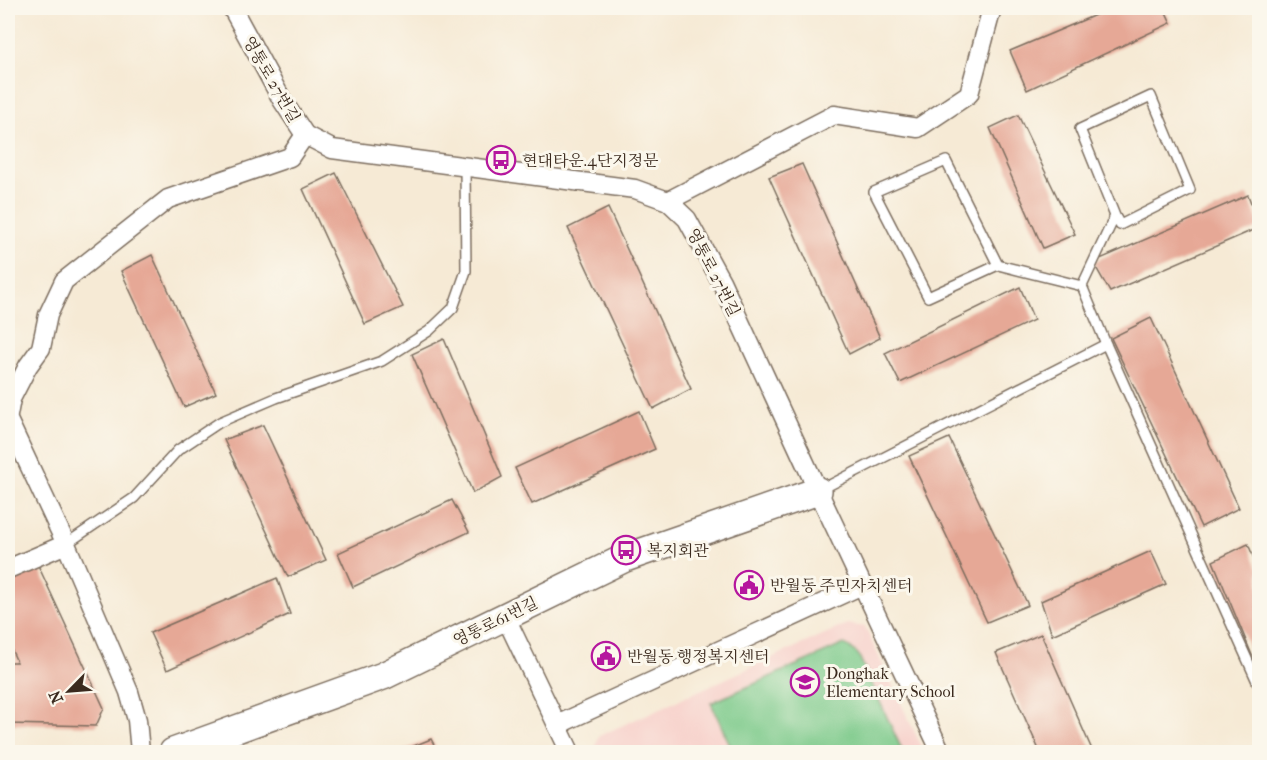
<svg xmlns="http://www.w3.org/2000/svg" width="1267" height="760" viewBox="0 0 1267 760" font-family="'IM FELL French Canon','Noto Serif KR',serif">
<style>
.built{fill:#f7d0ca}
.green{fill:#7ac989;stroke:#5a7a54;stroke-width:1.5}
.building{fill:#e6a896}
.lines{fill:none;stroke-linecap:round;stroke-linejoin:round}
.lane-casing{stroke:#7c6d5e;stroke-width:12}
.street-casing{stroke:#7c6d5e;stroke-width:21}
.secondary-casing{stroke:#7c6d5e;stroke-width:30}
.lane{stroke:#fff;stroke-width:9}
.street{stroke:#fff;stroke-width:18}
.secondary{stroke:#fff;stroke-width:27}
.labels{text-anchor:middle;stroke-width:6;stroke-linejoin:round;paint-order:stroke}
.street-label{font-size:16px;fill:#3b2a1e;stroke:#fbf7ec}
.poi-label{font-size:16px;fill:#3b2a1e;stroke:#fbf7ec;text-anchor:start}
</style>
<rect width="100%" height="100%" fill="#fbf7ec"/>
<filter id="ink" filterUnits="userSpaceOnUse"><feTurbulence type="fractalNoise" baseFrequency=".0167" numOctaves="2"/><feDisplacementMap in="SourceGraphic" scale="12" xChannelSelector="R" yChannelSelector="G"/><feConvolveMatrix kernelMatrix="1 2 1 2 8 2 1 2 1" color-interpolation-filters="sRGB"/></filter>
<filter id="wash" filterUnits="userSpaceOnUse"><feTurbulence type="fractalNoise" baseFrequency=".008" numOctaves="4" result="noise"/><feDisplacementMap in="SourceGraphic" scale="24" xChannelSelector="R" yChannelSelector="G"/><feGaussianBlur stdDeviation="1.35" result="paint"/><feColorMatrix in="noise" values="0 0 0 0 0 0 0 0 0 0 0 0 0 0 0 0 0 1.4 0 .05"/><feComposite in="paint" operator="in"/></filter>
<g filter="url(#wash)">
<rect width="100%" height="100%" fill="#f6ead5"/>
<path class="built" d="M847 624 865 627 924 752H594L599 736Z"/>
<path class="green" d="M844 644 858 654 903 752H733L711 703Z"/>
<g id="blocks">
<g class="building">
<path d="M1112 8H1164L1171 23 1027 90 1010 51Z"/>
<path d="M1018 115 1075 234 1043 248 990 128Z"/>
<path d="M802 164 880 338 849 354 769 177Z"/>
<path d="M336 173 403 307 365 324 303 189Z"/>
<path d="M1248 195 1260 227 1110 292 1093 262Z"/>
<path d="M608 208 691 389 653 409 568 228Z"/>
<path d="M152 255 216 393 184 407 121 271Z"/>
<path d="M1020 287 1034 320 900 383 885 353Z"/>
<path d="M1151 318 1239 508 1201 527 1111 338Z"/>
<path d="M444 339 502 477 473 493 412 354Z"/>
<path d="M639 411 655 449 532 504 515 468Z"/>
<path d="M263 425 326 560 288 577 224 440Z"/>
<path d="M949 438 1028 605 987 622 909 456Z"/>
<path d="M452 500 469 532 353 587 338 553Z"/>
<path d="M1248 544 1259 570V672L1213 561Z"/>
<path d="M1151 551 1166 584 1052 635 1041 601Z"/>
<path d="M37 563 104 708 96 726 8 724V662H17L8 642V576Z"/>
<path d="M277 578 290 614 167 670 150 633Z"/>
<path d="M1041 634 1093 752H1040L996 653Z"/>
<path d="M431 739 438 752H399Z"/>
</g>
</g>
</g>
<g filter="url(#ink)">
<use href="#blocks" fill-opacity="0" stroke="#7c6d5e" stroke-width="1.5"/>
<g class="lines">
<g class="lane-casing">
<g id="lane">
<path d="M998 265 946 161 874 192 928 297 998 265 1082 286"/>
<path d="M1106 344 1082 286 1115 216 1080 129 1151 96 1190 190 1120 225 1115 216"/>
<path d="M820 490 1106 344 1260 688"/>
<path d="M66 544 134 498 178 450 220 422 276 398 382 361 429 331 453 308 466 271 465 166"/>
</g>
</g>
<g class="street-casing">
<g id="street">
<path d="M232 8 282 100 305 135 332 149 635 189 668 201 687 219 721 281 818 491 941 752"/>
<path d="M668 201 834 115 918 128 969 94 992 8"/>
<path d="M8 415 11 399 28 366 41 348 48 315 64 281 168 199 290 157 305 135"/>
<path d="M8 420 66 544 129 692 137 720 140 752"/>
<path d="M8 569 66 544"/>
<path d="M505 616 570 752"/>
<path d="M557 725 862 585"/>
</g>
</g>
<g class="secondary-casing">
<path id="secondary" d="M173 752 383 676 625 558 818 491"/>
</g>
<use href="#lane" class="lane"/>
<use href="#street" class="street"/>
<use href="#secondary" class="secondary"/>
</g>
</g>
<defs>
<g id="bus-ring" transform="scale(1.5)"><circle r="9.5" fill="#fbf7ec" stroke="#b5179e" stroke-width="1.5"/><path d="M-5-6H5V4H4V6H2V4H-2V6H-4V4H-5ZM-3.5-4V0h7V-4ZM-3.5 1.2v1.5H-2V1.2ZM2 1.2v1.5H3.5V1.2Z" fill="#b5179e"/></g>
<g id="civic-ring" transform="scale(1.5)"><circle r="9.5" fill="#fbf7ec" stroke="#b5179e" stroke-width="1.5"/><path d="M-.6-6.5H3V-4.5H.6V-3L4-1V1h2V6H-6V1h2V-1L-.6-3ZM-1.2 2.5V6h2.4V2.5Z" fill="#b5179e"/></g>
<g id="school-ring" transform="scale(1.5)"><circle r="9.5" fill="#fbf7ec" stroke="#b5179e" stroke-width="1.5"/><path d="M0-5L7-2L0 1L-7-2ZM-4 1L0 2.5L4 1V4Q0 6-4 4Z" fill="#b5179e"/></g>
</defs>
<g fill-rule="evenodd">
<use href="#bus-ring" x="501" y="160"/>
<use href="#bus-ring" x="626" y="550"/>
<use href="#civic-ring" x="749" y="585"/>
<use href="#civic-ring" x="606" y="656"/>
<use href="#school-ring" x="805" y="682"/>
</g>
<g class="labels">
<g class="street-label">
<text transform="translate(272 79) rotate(60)" y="6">영통로 27번길</text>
<text transform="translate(714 272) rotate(63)" y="6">영통로 27번길</text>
<text transform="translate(495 621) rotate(-26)" y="6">영통로61번길</text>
</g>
<g class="poi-label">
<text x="522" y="166">현대타운.4단지정문</text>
<text x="647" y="556">복지회관</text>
<text x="770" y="591">반월동 주민자치센터</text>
<text x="627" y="662">반월동 행정복지센터</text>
<text x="826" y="679">Donghak<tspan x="826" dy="18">Elementary School</tspan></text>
</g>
</g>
<rect width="1267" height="760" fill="none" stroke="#fbf7ec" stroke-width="30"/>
<g transform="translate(69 691) rotate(245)" stroke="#fbf7ec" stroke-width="4.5" paint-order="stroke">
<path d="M0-4.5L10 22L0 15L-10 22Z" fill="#3b2a1e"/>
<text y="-9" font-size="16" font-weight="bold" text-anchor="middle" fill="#3b2a1e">N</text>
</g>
</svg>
